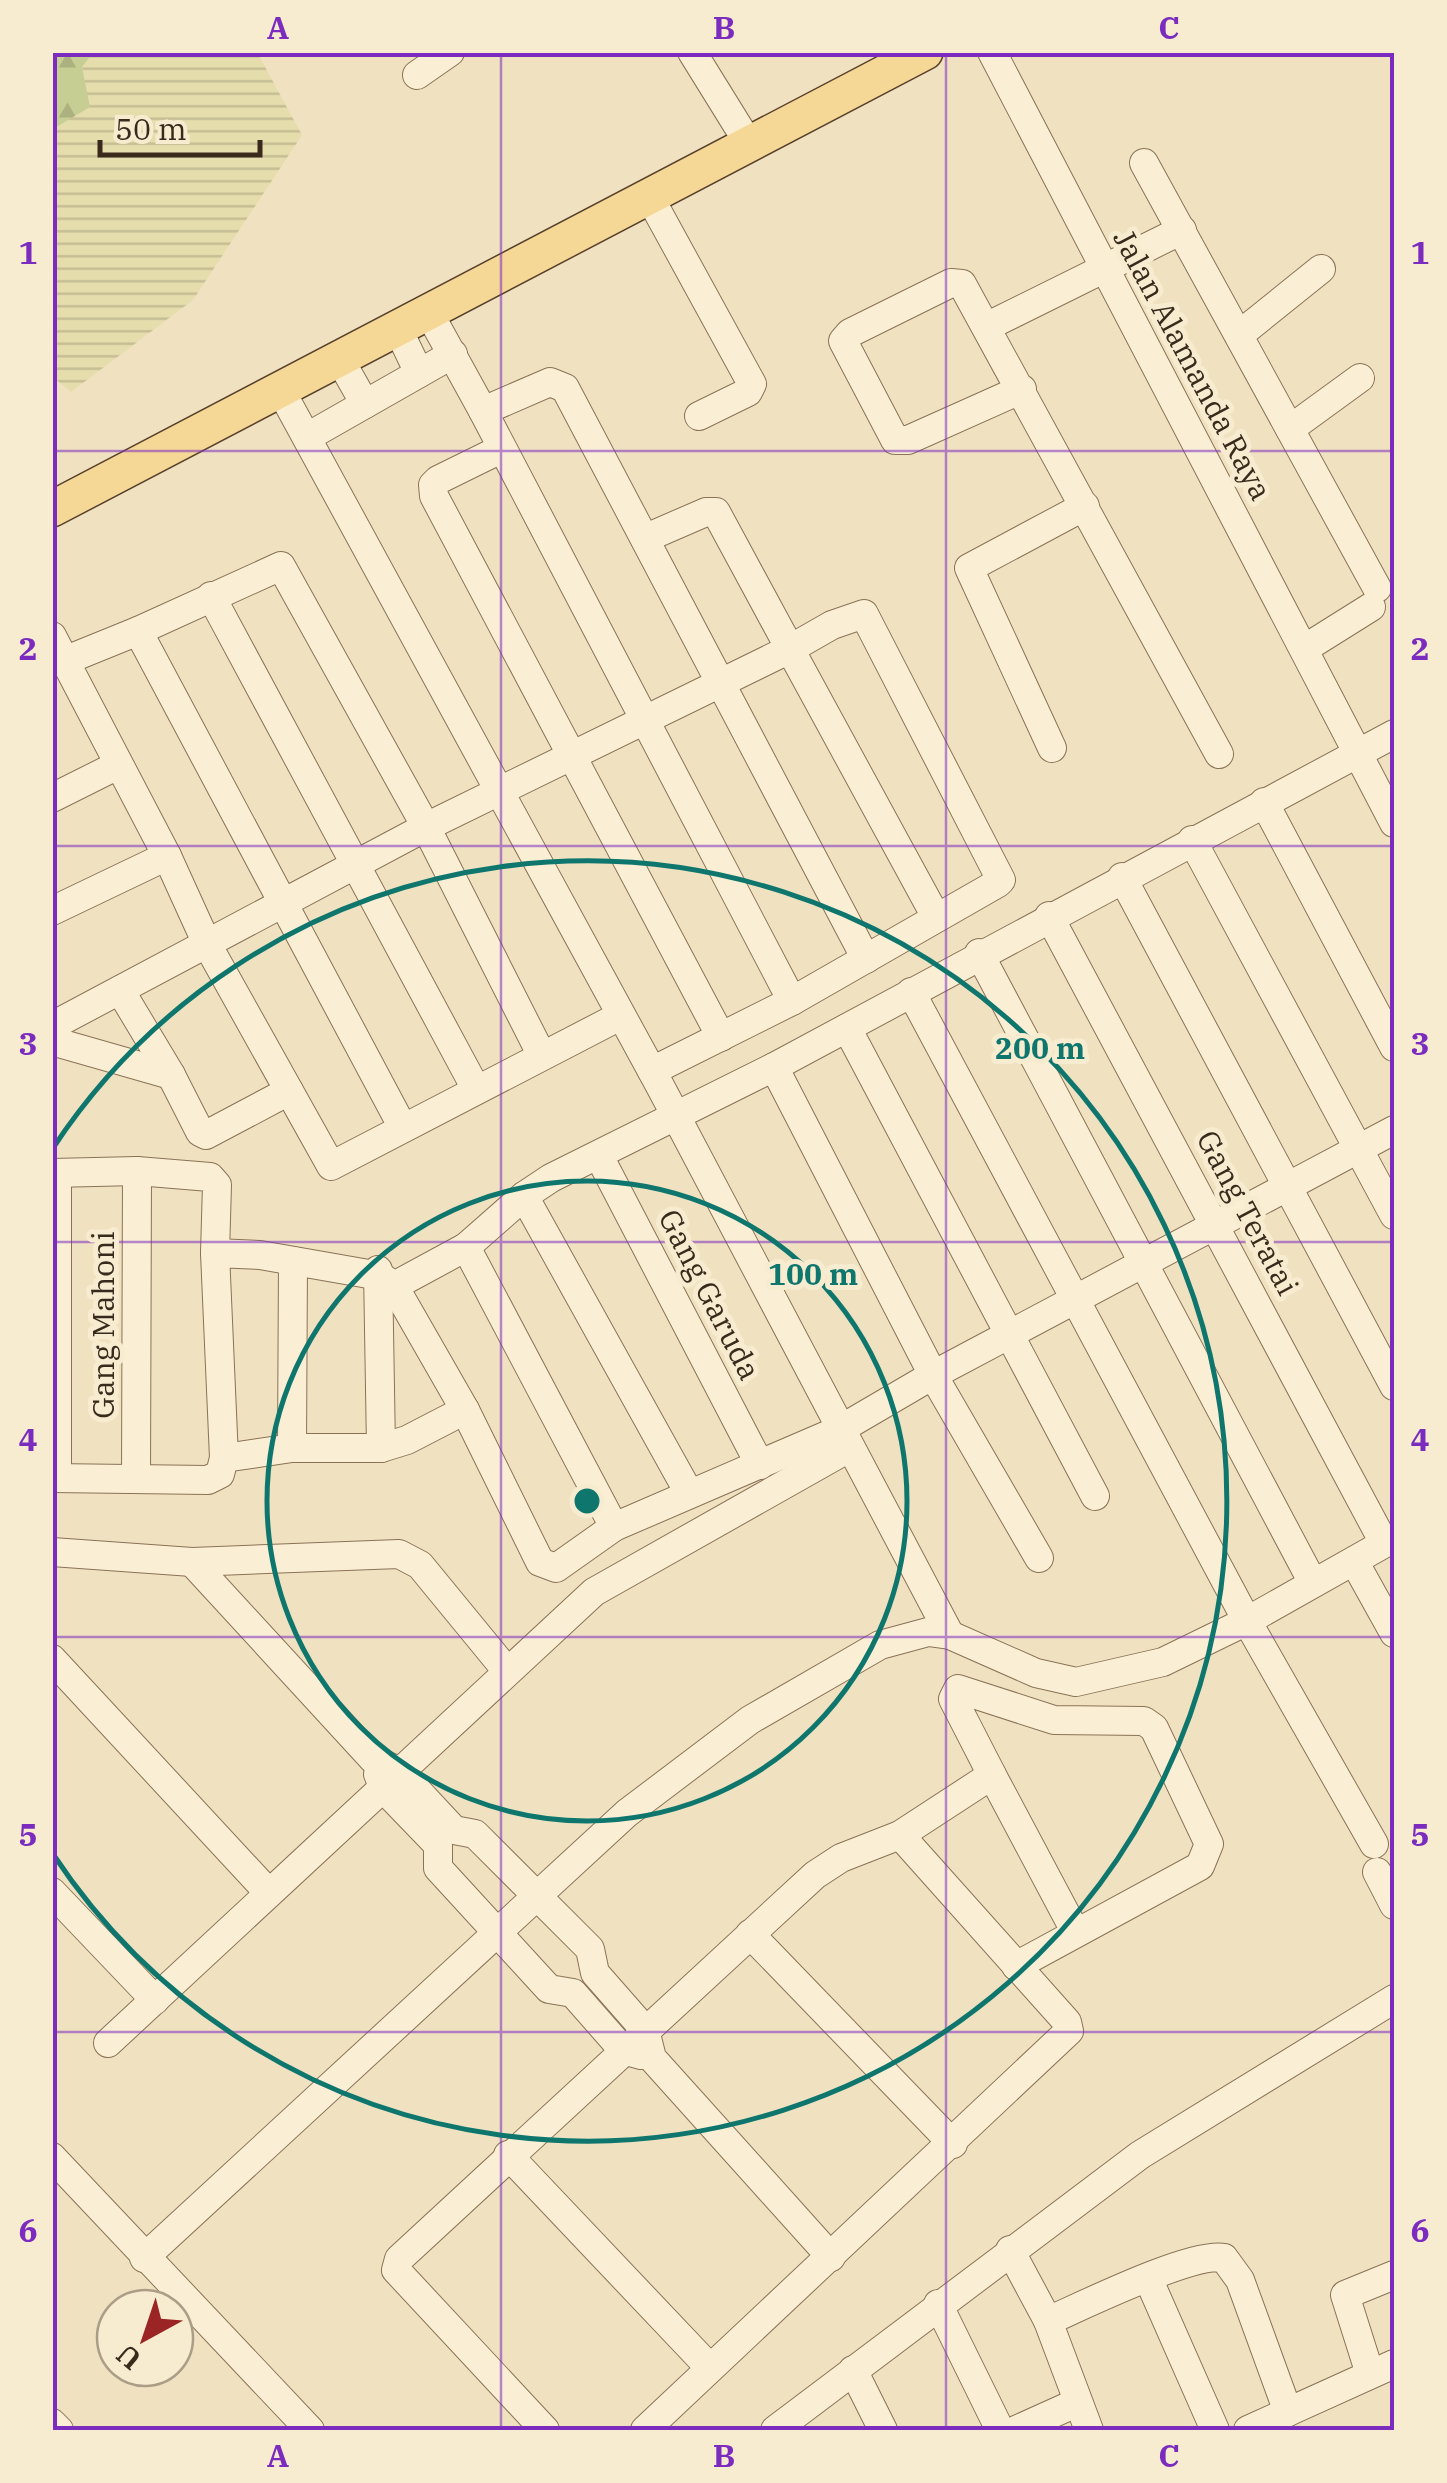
<svg xmlns="http://www.w3.org/2000/svg" width="1447" height="2483" viewBox="0 0 1447 2483" font-family="'IBM Plex Serif',serif">
<style>
.farmland{fill:url(#farmland-rules)}
.forest{fill:url(#forest-firs)}
.lines{fill:none;stroke-linecap:round;stroke-linejoin:round}
.minor-casing{stroke:#8a7257;stroke-width:30}
.major-casing{stroke:#57402c;stroke-width:38}
.minor{stroke:#faefd4;stroke-width:28}
.major{stroke:#f5d896;stroke-width:35}
.grid{fill:none;stroke:#7b2cbf;stroke-width:2.5;stroke-opacity:0.55}
.ring{fill:none;stroke:#0f766e;stroke-width:5}
.labels{text-anchor:middle;stroke-width:10;stroke-linejoin:round;paint-order:stroke}
.street-label{font-size:30px;fill:#392a1c;stroke:#f7ecd0}
.centre{fill:#0f766e;stroke:#f7ecd0;stroke-width:5}
.ring-label{font-size:30px;text-anchor:middle;font-weight:bold;fill:#0f766e;stroke:#f7ecd0;stroke-width:10;stroke-linejoin:round;paint-order:stroke}
.neatline{fill:none;stroke:#7b2cbf;stroke-width:4}
.grid-label{font-size:32px;text-anchor:middle;font-weight:bold;fill:#7b2cbf}
</style>
<defs>
<pattern id="farmland-rules" width="6" height="5" patternUnits="userSpaceOnUse" patternTransform="scale(2.5)"><rect width="6" height="5" fill="#e6ddad"/><path d="M0 2.5h6" fill="none" stroke="#c6be94"/></pattern>
<pattern id="forest-firs" width="22" height="20" patternUnits="userSpaceOnUse" patternTransform="scale(2.5)"><rect width="22" height="20" fill="#c7ce94"/><path d="M5 1l3.5 6h-7zM16 11l3.5 6h-7z" fill="#acb17f"/></pattern>
</defs>
<rect width="100%" height="100%" fill="#f0e2c0"/>
<path class="farmland" d="M257 52 302 135 193 300 71 392 53 377 52 129 89 107 82 67 93 53Z"/>
<path class="forest" d="M52 53H93L82 67 90 107 53 129Z"/>
<g class="lines">
<g class="minor-casing">
<g id="minor">
<path d="M692 52 749 144"/>
<path d="M992 52 1394 823"/>
<path d="M417 75 450 52"/>
<path d="M1144 163 1377 588"/>
<path d="M649 196 752 384 748 392 699 416"/>
<path d="M428 311 483 411 550 382 565 388 866 959"/>
<path d="M988 326 1182 230"/>
<path d="M397 327 419 373"/>
<path d="M1239 335 1321 269"/>
<path d="M339 358 365 404"/>
<path d="M280 389 659 1084 950 1635"/>
<path d="M1022 389 908 440H895L843 341 850 333 951 283 962 284 1219 754"/>
<path d="M483 411 792 1001"/>
<path d="M1290 429 1360 378"/>
<path d="M309 436 453 354"/>
<path d="M501 449 438 480 433 485 434 496 721 1037"/>
<path d="M211 596 476 1089"/>
<path d="M138 631 281 566 426 827 541 1054"/>
<path d="M52 636 167 856 207 944 331 1166 620 1016"/>
<path d="M1304 649 1371 607"/>
<path d="M64 661 138 631 402 1126"/>
<path d="M1052 748 969 568 1085 506"/>
<path d="M52 798 118 765"/>
<path d="M1264 802 1394 1047"/>
<path d="M1192 840 1394 1215"/>
<path d="M1122 877 1394 1386"/>
<path d="M52 911 167 856"/>
<path d="M1049 916 1384 1543"/>
<path d="M979 953 1313 1583"/>
<path d="M911 992 1247 1621 1374 1844"/>
<path d="M52 1026 426 827 790 649 716 512H706L646 538"/>
<path d="M847 1028 1095 1496"/>
<path d="M52 1041 171 1075 120 990"/>
<path d="M774 1067 933 1375 1039 1558"/>
<path d="M652 1071 792 1001 998 883 1001 880 864 614 832 625 790 649 936 917"/>
<path d="M171 1075 200 1132 206 1135 289 1091"/>
<path d="M599 1156 760 1465"/>
<path d="M52 1173 137 1171 210 1177 217 1185 215 1253"/>
<path d="M57 1173V1478"/>
<path d="M466 1247 614 1527"/>
<path d="M378 1270 381 1448"/>
<path d="M394 1286 465 1410 540 1562 556 1568 614 1527 839 1430 933 1375 1394 1130"/>
<path d="M292 1448 293 1261"/>
<path d="M224 1458 292 1448H381L407 1440 465 1410"/>
<path d="M52 1478 208 1480 220 1474 224 1458 215 1253 260 1255 380 1276 394 1286 466 1247 524 1196"/>
<path d="M136 1479 137 1171"/>
<path d="M689 1493 524 1196 551 1178 774 1067 1394 734"/>
<path d="M52 1552 192 1562 399 1554 420 1565 507 1671"/>
<path d="M1354 1561 1394 1633"/>
<path d="M192 1562 373 1759 400 1772 454 1830 475 1834 590 1949 595 1973 645 2030 652 2058 831 2257"/>
<path d="M52 1659 269 1893"/>
<path d="M378 1774 384 1789 438 1845V1868L549 1989 573 1993 623 2050 641 2055"/>
<path d="M992 1775 953 1699 958 1689 1054 1720 1144 1721 1154 1728 1209 1844 1200 1866 1016 1966"/>
<path d="M1377 1872 1394 1905"/>
<path d="M52 1892 155 2000"/>
<path d="M750 1934 953 2144"/>
<path d="M108 2043 594 1592 849 1448"/>
<path d="M508 2155 710 2368"/>
<path d="M52 2157 310 2430"/>
<path d="M1010 2250 1048 2321 1089 2430"/>
<path d="M144 2258 627 1813 750 1720 880 1645 928 1632 950 1635 1036 1673 1076 1682 1163 1662 1247 1621 1394 1538"/>
<path d="M1148 2278 1215 2430"/>
<path d="M938 2304 1000 2430"/>
<path d="M1048 2321C1082 2306 1193 2251 1224 2258L1240 2280 1288 2412"/>
<path d="M853 2370 883 2430"/>
<path d="M1370 2374 1345 2295 1394 2275"/>
<path d="M52 2423 59 2430"/>
<path d="M545 2430 396 2270 399 2259 815 1875 841 1858 900 1835 992 1775 1076 1933"/>
<path d="M645 2430 1069 2031 1067 2022 900 1835"/>
<path d="M775 2430 1140 2155 1394 1999"/>
<path d="M1016 2430 1076 2403"/>
<path d="M1248 2430 1394 2364"/>
</g>
</g>
<g class="major-casing">
<path id="major" d="M52 509 925 52"/>
</g>
<use href="#minor" class="minor"/>
<use href="#major" class="major"/>
</g>
<path class="grid" d="M501 52V2430M946 52V2430M52 451H1394M52 846H1394M52 1242H1394M52 1637H1394M52 2032H1394"/>
<g class="ring">
<circle cx="587" cy="1501" r="320"/>
<path d="M53 1148A640 640 0 1 1 53 1854"/>
</g>
<g class="labels">
<g class="street-label">
<text transform="translate(1192 365) rotate(62)" y="10">Jalan Alamanda Raya</text>
<text transform="translate(1247 1213) rotate(62)" y="10">Gang Teratai</text>
<text transform="translate(709 1295) rotate(63)" y="10">Gang Garuda</text>
<text transform="translate(104 1325) rotate(-90)" y="10">Gang Mahoni</text>
</g>
</g>
<circle cx="587" cy="1501" r="15" class="centre"/>
<g class="ring-label">
<text x="1040" y="1059">200 m</text>
<text x="813" y="1285">100 m</text>
</g>
<rect width="1447" height="2483" fill="none" stroke="#f7ecd0" stroke-width="110"/>
<g transform="translate(145 2338) rotate(220)"><circle r="48" fill="#f7ecd0" stroke="#ab9e88" stroke-width="2.5"/>
<path d="M0-8L18 38L0 25L-18 38Z" fill="#9b2525"/>
<text y="-15" font-size="28" font-weight="bold" text-anchor="middle" fill="#392a1c">U</text>
</g>
<path d="M100 140v15h160v-15" fill="none" stroke="#392a1c" stroke-width="5"/>
<text x="115" y="140" font-size="30" fill="#392a1c" stroke="#f7ecd0" stroke-width="8" paint-order="stroke">50 m</text>
<rect x="55" y="55" width="1337" height="2373" class="neatline"/>
<g class="grid-label">
<text x="278" y="39">A</text>
<text x="724" y="39">B</text>
<text x="1169" y="39">C</text>
<text x="28" y="264">1</text>
<text x="1420" y="264">1</text>
<text x="28" y="660">2</text>
<text x="1420" y="660">2</text>
<text x="28" y="1055">3</text>
<text x="1420" y="1055">3</text>
<text x="28" y="1451">4</text>
<text x="1420" y="1451">4</text>
<text x="28" y="1846">5</text>
<text x="1420" y="1846">5</text>
<text x="28" y="2242">6</text>
<text x="1420" y="2242">6</text>
<text x="278" y="2467">A</text>
<text x="724" y="2467">B</text>
<text x="1169" y="2467">C</text>
</g>
</svg>
